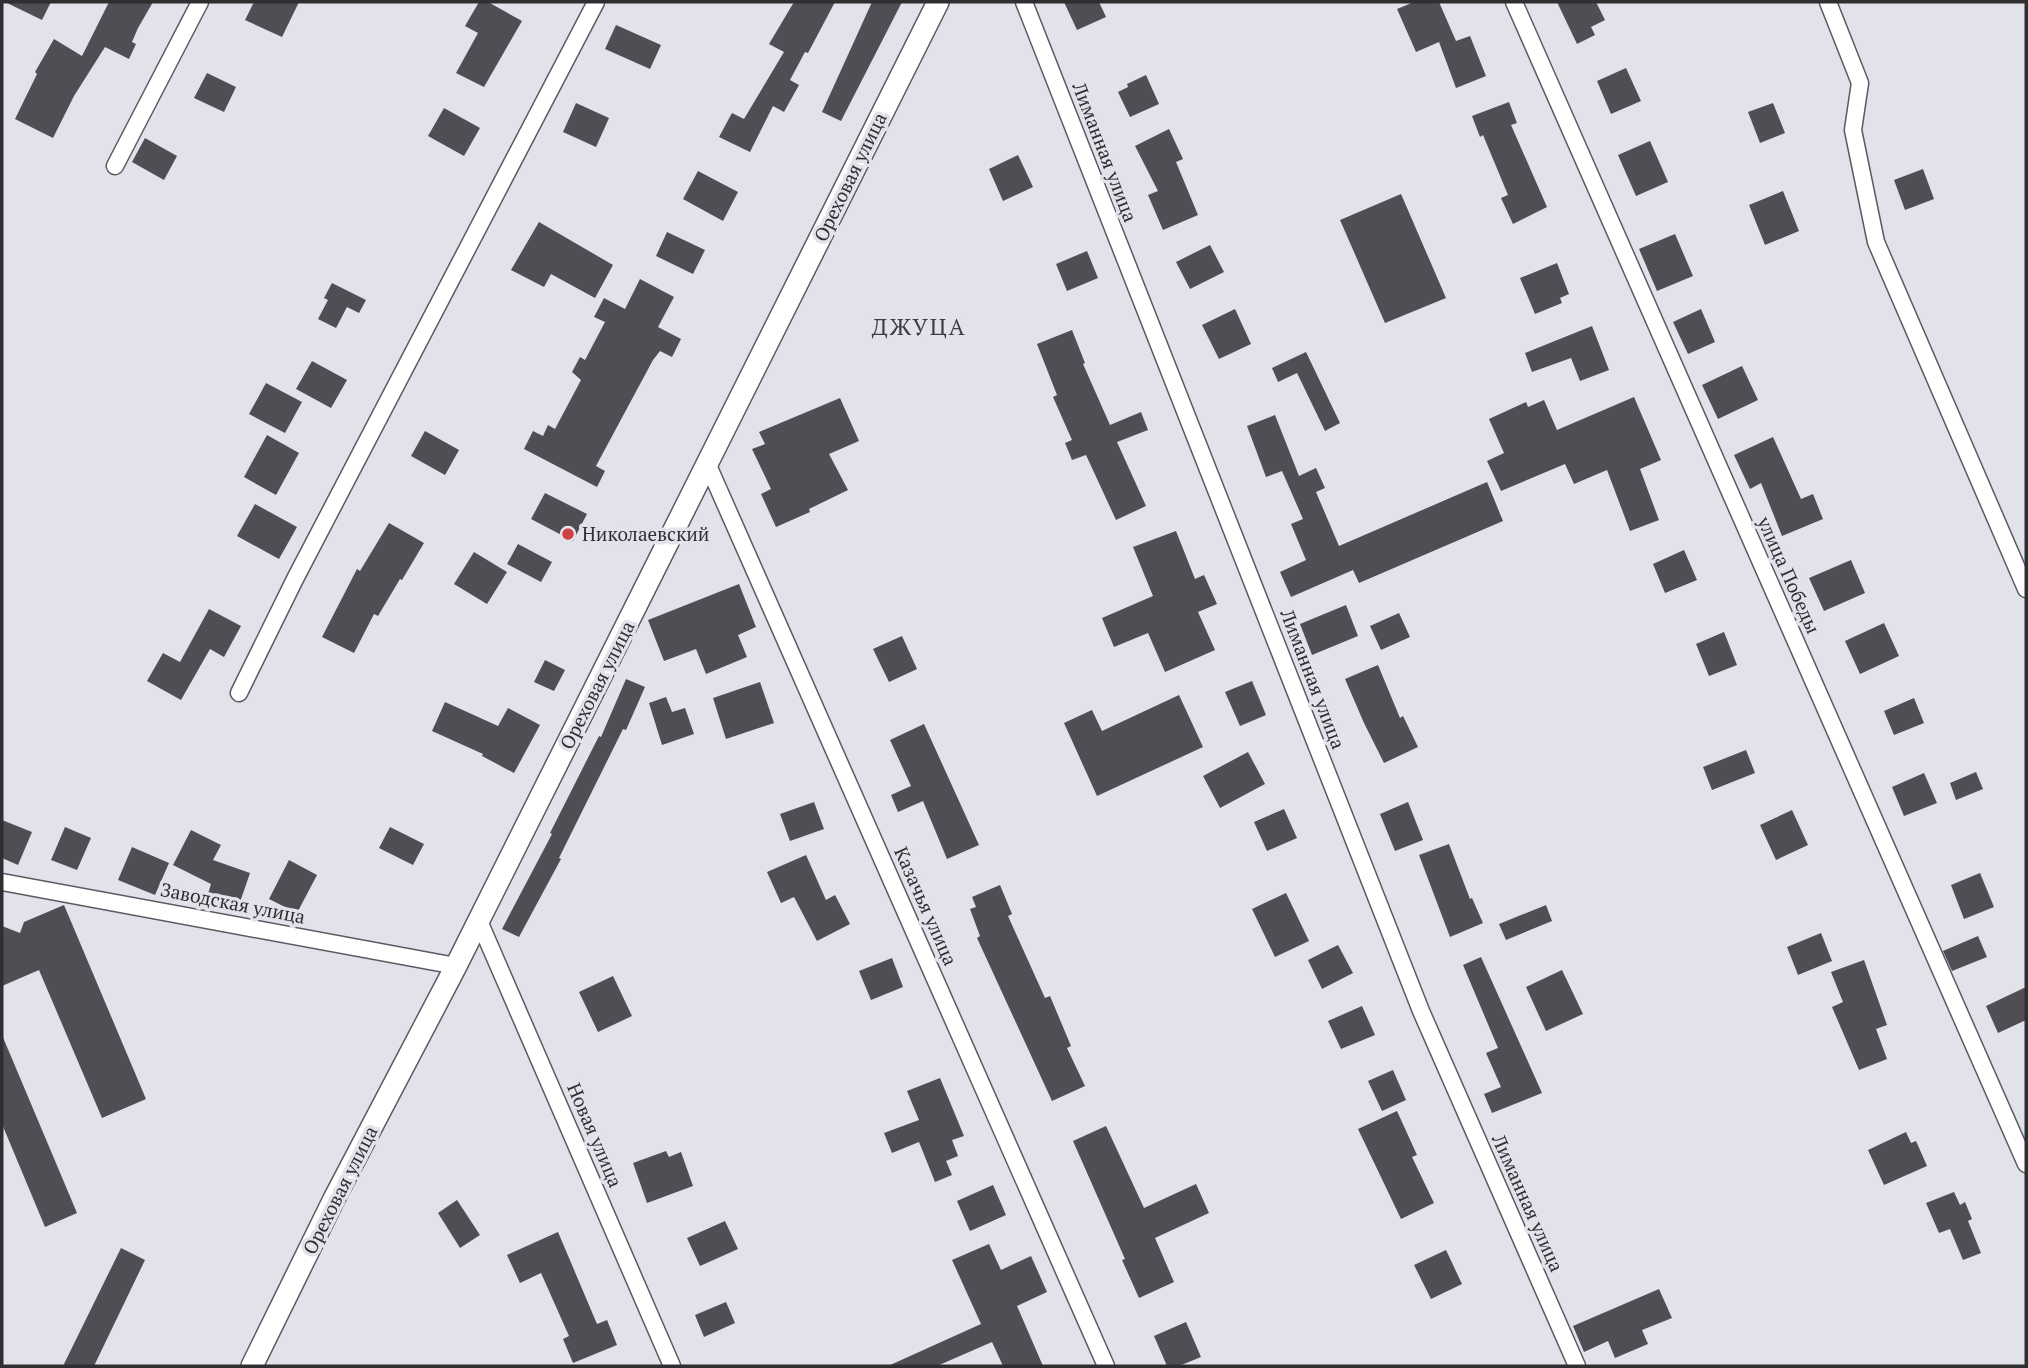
<svg xmlns="http://www.w3.org/2000/svg" width="2028" height="1368" viewBox="0 0 2028 1368" font-family="'PT Serif',serif">
<style>
.building{fill:#504d55}
.lines{fill:none;stroke-linecap:round;stroke-linejoin:round}
.minor-casing{stroke:#5a5a62;stroke-width:19}
.secondary-casing{stroke:#5a5a62;stroke-width:24}
.minor{stroke:#fff;stroke-width:16}
.secondary{stroke:#fff;stroke-width:21}
.poi-dot{fill:#cf4042;stroke:#e2e2eb;stroke-width:2.5}
.labels{text-anchor:middle;stroke-width:7;stroke-linejoin:round;paint-order:stroke}
.street-label{font-size:19px;fill:#2f2f32;stroke:#e2e2eb}
.poi-label{font-size:19px;fill:#2f2f32;stroke:#e2e2eb;text-anchor:start}
.quarter-label{font-size:23px;letter-spacing:2px;fill:#3e3f46;stroke:#e2e2eb}
</style>
<rect width="100%" height="100%" fill="#e2e2eb"/>
<g class="building">
<path d="M5 2H51L42 20Z"/>
<path d="M109 2H153L138 28 132 42 136 44 129 59 105 47 74 96 53 138 15 119 37 74 35 72 54 39 82 56Z"/>
<path d="M254 2H299L282 37 245 20Z"/>
<path d="M479 2H488L522 21 484 87 456 73 478 33 465 26Z"/>
<path d="M794 2H835L808 53 805 52 790 80 799 85 784 112 773 106 750 152 719 137 732 113 744 119 784 52 769 44Z"/>
<path d="M872 2H902L841 121 822 112Z"/>
<path d="M1064 2H1099L1106 17 1077 30Z"/>
<path d="M1414 2H1439L1456 41 1470 36 1486 76 1456 88 1439 42 1416 52 1397 9Z"/>
<path d="M1557 2H1596L1605 20 1591 27 1595 35 1577 44Z"/>
<path d="M616 25 661 45 650 69 605 49Z"/>
<path d="M1626 68 1641 101 1611 114 1597 81Z"/>
<path d="M207 73 236 87 224 112 194 98Z"/>
<path d="M1146 75 1159 104 1130 117 1118 92 1128 87 1127 84Z"/>
<path d="M1509 102 1517 123 1511 125 1547 207 1513 224 1501 198 1508 195 1483 135 1480 137 1472 116Z"/>
<path d="M576 103 609 118 596 147 563 132Z"/>
<path d="M1773 103 1785 133 1760 143 1748 112Z"/>
<path d="M444 108 480 128 464 156 428 136Z"/>
<path d="M1169 129 1183 159 1176 162 1198 215 1163 230 1148 195 1158 191 1135 146Z"/>
<path d="M145 138 177 156 164 180 132 162Z"/>
<path d="M1650 141 1668 182 1636 196 1618 155Z"/>
<path d="M1018 155 1033 187 1003 201 989 169Z"/>
<path d="M1923 169 1934 199 1905 210 1894 180Z"/>
<path d="M698 171 738 192 723 221 683 199Z"/>
<path d="M1783 191 1799 231 1765 245 1749 205Z"/>
<path d="M1401 194 1446 298 1385 323 1340 220Z"/>
<path d="M539 222 613 265 595 298 551 274 544 287 511 270Z"/>
<path d="M667 232 705 250 693 274 656 256Z"/>
<path d="M1675 234 1693 276 1657 291 1639 249Z"/>
<path d="M1210 245 1224 272 1190 289 1176 262Z"/>
<path d="M1087 251 1098 278 1067 291 1056 264Z"/>
<path d="M1557 263 1569 294 1560 298 1562 303 1535 314 1520 278Z"/>
<path d="M640 279 674 297 658 327 681 339 672 357 660 351 653 360 596 466 605 471 597 487 524 449 533 431 543 436 548 425 555 429 581 380 572 372 580 357 585 360 605 322 594 317 604 298 625 309Z"/>
<path d="M332 283 366 300 359 313 347 307 336 328 318 319 328 300 324 298Z"/>
<path d="M1235 309 1251 344 1219 359 1202 325Z"/>
<path d="M1701 309 1715 342 1688 354 1673 322Z"/>
<path d="M1592 326 1609 370 1580 381 1571 358 1532 372 1525 353Z"/>
<path d="M1072 330 1085 363 1083 364 1110 425 1141 412 1148 430 1117 442 1146 506 1116 520 1086 455 1072 460 1065 443 1072 440 1053 397 1057 395 1037 344Z"/>
<path d="M1306 352 1340 423 1325 431 1297 373 1278 382 1272 368Z"/>
<path d="M312 361 347 380 331 408 296 389Z"/>
<path d="M1742 366 1758 400 1718 419 1702 385Z"/>
<path d="M266 383 302 402 285 433 249 414Z"/>
<path d="M1634 397 1661 460 1640 469 1659 520 1630 531 1607 470 1574 484 1565 464 1501 491 1487 461 1504 453 1489 419 1526 402 1528 407 1544 400 1557 430Z"/>
<path d="M840 398 859 441 829 454 848 490 809 509 810 512 776 527 761 494 771 489 752 449 765 444 759 432Z"/>
<path d="M1275 415 1299 476 1316 468 1325 488 1316 492 1339 546 1487 482 1503 521 1359 583 1353 570 1291 597 1280 572 1306 560 1291 524 1303 519 1282 471 1266 477 1247 426Z"/>
<path d="M425 431 459 450 445 475 411 456Z"/>
<path d="M267 435 299 453 276 495 244 477Z"/>
<path d="M1773 437 1801 499 1813 494 1823 519 1782 536 1761 483 1750 489 1734 455Z"/>
<path d="M545 493 587 514 573 541 531 519Z"/>
<path d="M255 504 297 527 279 559 237 536Z"/>
<path d="M389 523 424 543 402 580 400 579 378 616 374 614 354 653 322 637 357 569 360 571Z"/>
<path d="M1176 531 1195 579 1204 575 1217 604 1198 612 1215 650 1165 672 1148 633 1114 647 1102 618 1153 596 1133 547Z"/>
<path d="M518 544 552 562 541 582 507 564Z"/>
<path d="M1684 550 1697 580 1665 593 1653 564Z"/>
<path d="M474 552 507 572 487 604 454 584Z"/>
<path d="M1851 560 1865 593 1824 611 1809 578Z"/>
<path d="M739 584 756 627 738 635 747 657 706 674 696 649 664 661 648 620Z"/>
<path d="M1346 605 1358 636 1312 655 1300 624Z"/>
<path d="M209 609 241 626 224 657 210 649 181 700 147 681 163 653 180 662Z"/>
<path d="M1399 613 1410 637 1381 650 1370 626Z"/>
<path d="M1884 623 1899 656 1860 674 1845 641Z"/>
<path d="M1724 632 1737 665 1709 676 1696 644Z"/>
<path d="M902 636 917 669 889 682 873 649Z"/>
<path d="M545 660 565 670 554 691 534 682Z"/>
<path d="M1378 665 1400 718 1403 716 1418 747 1384 763 1364 723 1345 679Z"/>
<path d="M626 679 645 687 626 730 623 729 559 858 561 859 519 937 502 929 552 834 550 833 599 736 601 737Z"/>
<path d="M1252 681 1266 715 1240 726 1225 692Z"/>
<path d="M760 682 774 723 726 739 713 698Z"/>
<path d="M1179 695 1203 747 1097 796 1064 723 1092 710 1102 731Z"/>
<path d="M666 697 672 712 685 708 694 734 662 745 649 703Z"/>
<path d="M1914 698 1924 723 1894 735 1884 711Z"/>
<path d="M445 702 498 726 508 708 540 725 514 773 482 756 483 754 432 731Z"/>
<path d="M924 724 979 845 947 859 923 801 898 812 891 795 911 786 890 740Z"/>
<path d="M1746 750 1755 773 1712 790 1703 767Z"/>
<path d="M1248 752 1265 784 1220 808 1203 776Z"/>
<path d="M1976 772 1983 789 1956 800 1950 783Z"/>
<path d="M1924 773 1937 803 1904 816 1892 787Z"/>
<path d="M814 802 824 829 790 841 780 814Z"/>
<path d="M1408 802 1423 840 1395 851 1380 814Z"/>
<path d="M1284 809 1297 838 1267 851 1254 822Z"/>
<path d="M1792 810 1808 845 1776 860 1760 825Z"/>
<path d="M2 820 32 832 18 865 2 858Z"/>
<path d="M65 827 91 838 77 870 51 860Z"/>
<path d="M390 827 424 844 413 865 379 848Z"/>
<path d="M191 830 221 845 213 860 250 873 238 908 207 897 211 884 173 865Z"/>
<path d="M1449 844 1470 899 1472 898 1483 923 1450 937 1419 855Z"/>
<path d="M132 847 169 863 155 895 118 880Z"/>
<path d="M806 855 826 900 835 895 850 924 817 941 794 897 781 903 767 872Z"/>
<path d="M289 860 317 875 297 913 269 899Z"/>
<path d="M1980 873 1994 907 1964 919 1951 885Z"/>
<path d="M1000 885 1012 914 1008 916 1045 998 1050 996 1071 1046 1067 1048 1085 1086 1052 1101 977 938 980 936 970 909 976 907 972 897Z"/>
<path d="M1286 893 1309 941 1275 957 1252 909Z"/>
<path d="M64 905 146 1099 102 1118 39 970 2 986V926L20 933 24 922Z"/>
<path d="M1546 905 1552 921 1506 940 1499 924Z"/>
<path d="M1821 933 1832 961 1798 975 1787 947Z"/>
<path d="M1978 936 1987 957 1952 971 1943 951Z"/>
<path d="M1338 945 1353 973 1322 989 1308 960Z"/>
<path d="M1481 957 1542 1093 1492 1113 1484 1094 1501 1087 1486 1053 1498 1048 1463 965Z"/>
<path d="M892 958 903 987 871 1000 859 971Z"/>
<path d="M1864 960 1887 1025 1876 1029 1887 1059 1859 1070 1832 1007 1843 1002 1831 972Z"/>
<path d="M1562 970 1583 1014 1546 1031 1526 987Z"/>
<path d="M613 976 632 1016 598 1032 579 992Z"/>
<path d="M2026 987V1020L1998 1033 1986 1006Z"/>
<path d="M1362 1006 1375 1035 1341 1049 1328 1021Z"/>
<path d="M2 1035 77 1213 45 1227 2 1124Z"/>
<path d="M1393 1070 1406 1100 1382 1111 1368 1081Z"/>
<path d="M940 1078 964 1136 952 1140 958 1156 946 1161 952 1175 935 1182 919 1142 892 1153 884 1133 919 1120 907 1091Z"/>
<path d="M1397 1111 1417 1155 1412 1157 1434 1203 1401 1219 1358 1129Z"/>
<path d="M1106 1126 1144 1208 1196 1184 1209 1213 1155 1238 1174 1282 1139 1298 1122 1260 1125 1259 1073 1141Z"/>
<path d="M1906 1132 1911 1143 1916 1141 1927 1166 1884 1185 1868 1150Z"/>
<path d="M666 1151 669 1157 681 1152 693 1186 647 1203 633 1163Z"/>
<path d="M993 1185 1006 1215 970 1231 957 1201Z"/>
<path d="M1954 1192 1960 1205 1965 1202 1972 1219 1968 1221 1981 1253 1963 1260 1950 1229 1939 1233 1926 1203Z"/>
<path d="M457 1200 480 1235 460 1248 438 1213Z"/>
<path d="M725 1221 738 1249 700 1266 687 1238Z"/>
<path d="M558 1232 597 1324 607 1320 617 1345 573 1363 563 1339 569 1336 541 1273 520 1283 507 1255Z"/>
<path d="M989 1244 1001 1270 1031 1256 1047 1292 1017 1306 1043 1366H1003L992 1342 937 1366H888L981 1324 952 1260Z"/>
<path d="M121 1248 145 1260 94 1366H63Z"/>
<path d="M1446 1250 1462 1284 1431 1299 1414 1265Z"/>
<path d="M1659 1289 1672 1318 1642 1330 1648 1344 1615 1358 1608 1341 1584 1352 1573 1326Z"/>
<path d="M726 1302 735 1323 704 1337 695 1315Z"/>
<path d="M1186 1322 1201 1357 1179 1366H1167L1154 1336Z"/>
</g>
<g class="lines">
<g class="minor-casing">
<g id="minor">
<path d="M1024 2 1421 1011 1577 1366"/>
<path d="M1514 2 2026 1164"/>
<path d="M1828 2 1860 83 1853 130 1876 242 2026 589"/>
<path d="M115 166 200 2"/>
<path d="M707 463 1106 1366"/>
<path d="M239 693 295 579 596 2"/>
<path d="M2 882 456 966"/>
<path d="M479 921 672 1366"/>
</g>
</g>
<g class="secondary-casing">
<path id="secondary" d="M252 1366 335 1197 456 966 938 2"/>
</g>
<use href="#minor" class="minor"/>
<use href="#secondary" class="secondary"/>
</g>
<circle class="poi-dot" cx="568" cy="534" r="7"/>
<g class="labels">
<g class="street-label">
<text transform="translate(1105 152) rotate(69)" y="7">Лиманная улица</text>
<text transform="translate(850 177) rotate(-64)" y="7">Ореховая улица</text>
<text transform="translate(1789 575) rotate(66)" y="7">улица Победы</text>
<text transform="translate(1313 679) rotate(69)" y="7">Лиманная улица</text>
<text transform="translate(597 685) rotate(-63)" y="7">Ореховая улица</text>
<text transform="translate(233 903) rotate(11)" y="7">Заводская улица</text>
<text transform="translate(926 906) rotate(66)" y="7">Казачья улица</text>
<text transform="translate(595 1135) rotate(67)" y="7">Новая улица</text>
<text transform="translate(340 1190) rotate(-63)" y="7">Ореховая улица</text>
<text transform="translate(1528 1203) rotate(66)" y="7">Лиманная улица</text>
</g>
<g class="poi-label">
<text x="582" y="541">Николаевский</text>
</g>
<g class="quarter-label">
<text x="919" y="335">ДЖУЦА</text>
</g>
</g>
<rect width="2028" height="1368" fill="none" stroke="#2f2f32" stroke-width="7"/>
</svg>
